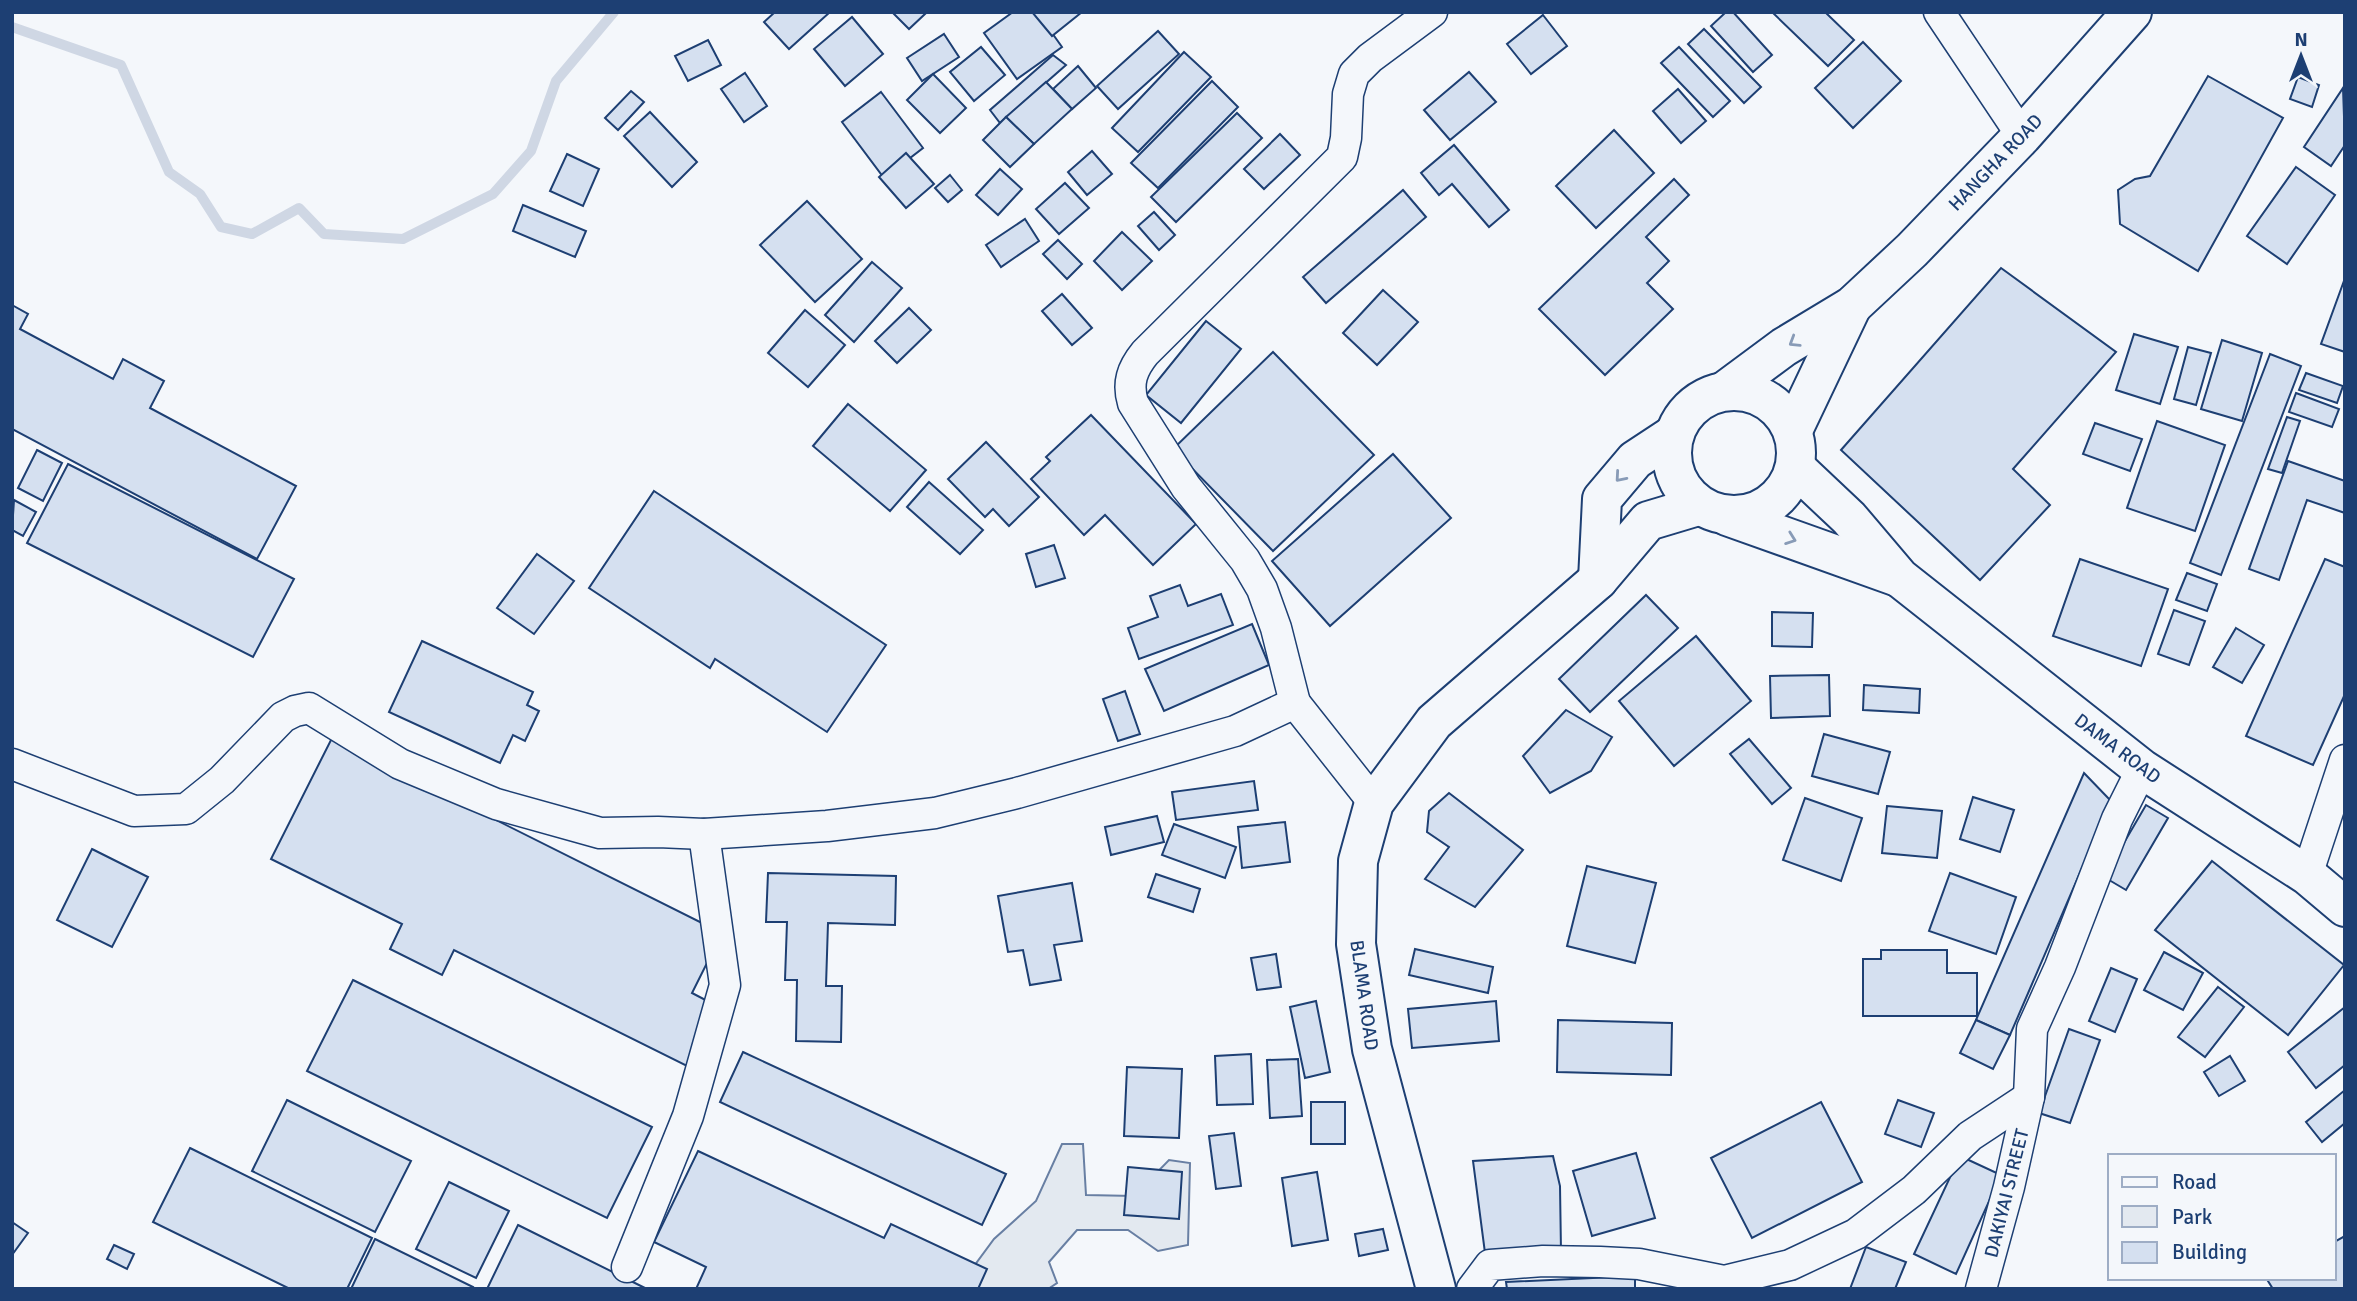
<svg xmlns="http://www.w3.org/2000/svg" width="2357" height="1301" viewBox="0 0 2357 1301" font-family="Signika,sans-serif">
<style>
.green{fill:#e3e9f0;stroke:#687fa3;stroke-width:2}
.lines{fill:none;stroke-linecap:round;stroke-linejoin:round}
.stream{stroke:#cfd7e4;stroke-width:10}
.building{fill:#d5e0f0;stroke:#1d3f73;stroke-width:2}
.street-casing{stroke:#1d3f73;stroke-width:33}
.secondary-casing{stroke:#1d3f73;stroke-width:42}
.highway-casing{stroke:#1d3f73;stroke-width:42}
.street{stroke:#f4f7fb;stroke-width:30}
.secondary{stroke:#f4f7fb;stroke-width:38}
.highway{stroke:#f4f7fb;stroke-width:38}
.oneway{stroke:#889bb7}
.labels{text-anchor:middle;stroke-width:5;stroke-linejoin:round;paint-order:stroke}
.street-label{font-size:19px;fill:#1d3f73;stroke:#f4f7fb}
</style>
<rect width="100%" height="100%" fill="#f4f7fb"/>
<path class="green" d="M1062 1144H1083L1086 1195 1134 1196 1169 1160 1190 1163 1188 1245 1158 1251 1128 1230H1077L1049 1262 1057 1283 1048 1289H966L963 1281 994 1239 1036 1201Z"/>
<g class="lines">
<path class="stream" d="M12 27 121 65 169 172 200 194 221 227 252 234 299 208 324 234 403 239 493 194 531 151 556 81 614 12"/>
</g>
<g class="building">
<path d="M775 12H830L789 49 764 22Z"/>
<path d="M892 12H926V13L909 29Z"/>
<path d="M1013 12H1037L1062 47 1017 79 984 33Z"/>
<path d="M1032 12H1082L1052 36Z"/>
<path d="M1726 12H1733L1772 55 1753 72 1711 26Z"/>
<path d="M1772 12H1825L1854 40 1828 66Z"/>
<path d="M1543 15 1567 46 1531 74 1507 44Z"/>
<path d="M852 17 883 54 845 86 814 49Z"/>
<path d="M1704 29 1761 87 1744 103 1688 44Z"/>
<path d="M1158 31 1179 54 1118 109 1097 86Z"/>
<path d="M944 34 959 57 922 81 907 58Z"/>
<path d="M708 40 721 65 688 81 675 56Z"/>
<path d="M1863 42 1901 81 1853 128 1815 88Z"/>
<path d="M981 47 1005 75 974 101 950 72Z"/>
<path d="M1679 47 1730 101 1713 117 1661 63Z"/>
<path d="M1184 52 1211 77 1138 152 1112 128Z"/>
<path d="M1053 55 1066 65 1000 123 990 110Z"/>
<path d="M1078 66 1096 88 1072 109 1053 89Z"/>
<path d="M1469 72 1496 102 1450 140 1424 110Z"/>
<path d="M745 73 767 106 744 122 721 89Z"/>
<path d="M933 74 966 108 940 133 907 100Z"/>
<path d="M2208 76 2283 118 2198 271 2120 224 2118 190 2135 179 2150 176Z"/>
<path d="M2298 77 2319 85 2312 107 2290 99Z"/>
<path d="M1212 81 1238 107 1158 188 1131 163Z"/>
<path d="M1046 82 1072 109 1034 144 1006 117Z"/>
<path d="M2343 88 2345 145 2331 166 2304 147Z"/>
<path d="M1678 89 1706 121 1681 143 1653 111Z"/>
<path d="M631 91 644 102 618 130 605 118Z"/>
<path d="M881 92 923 148 884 178 842 122Z"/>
<path d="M650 112 697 162 672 187 624 136Z"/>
<path d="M1237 113 1262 138 1176 222 1151 197Z"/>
<path d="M1006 117 1034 144 1010 167 983 140Z"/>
<path d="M1614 130 1654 173 1596 228 1556 186Z"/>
<path d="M1280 134 1300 155 1264 189 1244 169Z"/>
<path d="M1454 145 1509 210 1489 227 1452 184 1439 195 1421 173Z"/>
<path d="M1092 151 1112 174 1087 195 1068 172Z"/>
<path d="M906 153 934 184 906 208 879 177Z"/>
<path d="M567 154 599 169 583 206 550 191Z"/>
<path d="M2296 167 2335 195 2287 264 2247 236Z"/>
<path d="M1000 169 1022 189 998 215 976 195Z"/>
<path d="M950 175 962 190 948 202 935 188Z"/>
<path d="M1674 179 1689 195 1646 237 1669 261 1647 283 1673 309 1605 375 1539 309Z"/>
<path d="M1065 183 1089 208 1059 234 1036 209Z"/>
<path d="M1403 190 1426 217 1326 303 1303 277Z"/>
<path d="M807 201 862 259 815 302 760 245Z"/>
<path d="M523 205 586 231 575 257 513 231Z"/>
<path d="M1154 212 1175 235 1159 250 1138 226Z"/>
<path d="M1025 219 1039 241 1001 267 986 245Z"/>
<path d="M1122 232 1152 261 1122 290 1094 261Z"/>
<path d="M1058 240 1082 264 1067 279 1043 254Z"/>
<path d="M872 262 902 288 854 342 825 315Z"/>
<path d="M2001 268 2116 352 2013 469 2050 505 1980 580 1841 450Z"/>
<path d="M2345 278V352L2321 344Z"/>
<path d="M1383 290 1418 322 1377 365 1343 333Z"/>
<path d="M1062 294 1092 328 1072 345 1042 311Z"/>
<path d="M12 305 28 314 20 329 113 379 123 359 164 381 150 408 296 486 257 559 12 429Z"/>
<path d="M909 308 931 330 897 363 875 341Z"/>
<path d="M805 310 845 345 808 387 768 353Z"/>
<path d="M1206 321 1241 349 1181 423 1146 395Z"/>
<path d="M2134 334 2178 347 2160 404 2116 390Z"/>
<path d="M2222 340 2262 353 2242 421 2201 409Z"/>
<path d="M2188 347 2211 353 2196 405 2174 399Z"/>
<path d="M1273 352 1374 455 1273 551 1173 449Z"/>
<path d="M2270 354 2301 366 2221 575 2190 563Z"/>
<path d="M2306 373 2343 386 2337 403 2299 390Z"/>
<path d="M2296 393 2339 409 2332 427 2289 412Z"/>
<path d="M848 404 926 470 890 511 813 446Z"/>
<path d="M1091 415 1196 524 1153 565 1105 515 1084 535 1031 479 1050 461 1046 457Z"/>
<path d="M2287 417 2300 421 2282 473 2268 469Z"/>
<path d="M2157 421 2225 445 2195 531 2127 508Z"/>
<path d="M2095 423 2142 439 2130 471 2083 454Z"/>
<path d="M986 442 1039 497 1009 526 993 509 985 517 948 479Z"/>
<path d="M37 450 62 463 43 501 18 488Z"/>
<path d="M1393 454 1451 518 1330 626 1272 561Z"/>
<path d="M2288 461 2345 481V513L2307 500 2279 580 2249 569Z"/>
<path d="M68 464 294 579 253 657 27 543Z"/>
<path d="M929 482 983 530 960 554 907 507Z"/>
<path d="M654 491 886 645 827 732 715 659 710 668 589 588Z"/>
<path d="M14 500 36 512 23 536 12 530Z"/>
<path d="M1054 545 1065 578 1036 587 1026 554Z"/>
<path d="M537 554 574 581 534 634 497 608Z"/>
<path d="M2080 559 2168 589 2141 666 2053 636Z"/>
<path d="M2325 559 2345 567V694L2313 765 2246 736Z"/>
<path d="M2187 573 2217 584 2207 611 2176 600Z"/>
<path d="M1180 585 1188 606 1221 594 1233 625 1139 659 1128 628 1158 617 1150 596Z"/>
<path d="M1646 595 1678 628 1590 712 1559 679Z"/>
<path d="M2174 610 2205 621 2189 665 2158 654Z"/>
<path d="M1772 612 1813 613 1812 647 1772 646Z"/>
<path d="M1252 624 1269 665 1164 711 1145 669Z"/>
<path d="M2236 628 2264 645 2242 683 2213 667Z"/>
<path d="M1696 636 1751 701 1674 766 1619 701Z"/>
<path d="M422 641 533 692 527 705 539 711 525 741 513 735 500 763 389 712Z"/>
<path d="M1829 675 1830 716 1771 718 1770 676Z"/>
<path d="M1864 685 1920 689 1919 713 1863 710Z"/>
<path d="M1125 691 1140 734 1118 741 1103 699Z"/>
<path d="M1566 710 1612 737 1591 771 1550 793 1523 756Z"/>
<path d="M1824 734 1890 752 1878 794 1812 776Z"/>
<path d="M332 738 722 933 692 993 717 1006 687 1066 454 950 442 975 390 949 402 924 271 859Z"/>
<path d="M1749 739 1791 788 1772 804 1730 754Z"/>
<path d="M2084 773 2111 801 2010 1035 1976 1020Z"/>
<path d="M1254 781 1258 810 1176 820 1172 792Z"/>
<path d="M1449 793 1523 850 1475 907 1425 879 1449 847 1427 832 1429 811Z"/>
<path d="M1973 797 2014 810 2000 852 1960 839Z"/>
<path d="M1805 798 1862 818 1841 881 1783 860Z"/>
<path d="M2146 805 2168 818 2126 890 2104 877Z"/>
<path d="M1887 806 1942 811 1937 858 1882 853Z"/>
<path d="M1157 816 1164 842 1111 855 1105 827Z"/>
<path d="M1285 822 1290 862 1242 868 1238 827Z"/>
<path d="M1174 824 1236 847 1225 878 1162 855Z"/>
<path d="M92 849 148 877 112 947 57 920Z"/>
<path d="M2212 861 2344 965 2288 1035 2155 930Z"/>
<path d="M1587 866 1656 883 1635 963 1567 946Z"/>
<path d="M768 873 896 876 895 925 828 923 826 986H842L841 1042 796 1041 797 980H785L787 922H766Z"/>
<path d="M1950 873 2016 897 1996 954 1929 931Z"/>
<path d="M1156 874 1200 889 1193 912 1148 897Z"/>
<path d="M1072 883 1082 941 1054 945 1061 980 1030 985 1023 950 1008 952 998 896Z"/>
<path d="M1415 949 1493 967 1488 993 1409 975Z"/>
<path d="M1881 950H1947V973H1977V1016H1863V959H1881Z"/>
<path d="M2164 952 2203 973 2183 1010 2144 990Z"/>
<path d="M1276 954 1281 987 1257 990 1251 958Z"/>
<path d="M2111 968 2137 979 2115 1032 2089 1021Z"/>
<path d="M353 980 652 1127 607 1218 307 1071Z"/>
<path d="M2218 987 2244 1007 2205 1057 2178 1037Z"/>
<path d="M1316 1001 1330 1072 1305 1078 1290 1007Z"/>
<path d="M1496 1001 1499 1041 1412 1048 1408 1009Z"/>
<path d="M2345 1007V1065L2316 1088 2288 1052Z"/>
<path d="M1558 1020 1672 1023 1671 1075 1557 1072Z"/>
<path d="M1976 1020 2010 1035 1993 1069 1960 1053Z"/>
<path d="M2069 1029 2100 1040 2070 1123 2039 1113Z"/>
<path d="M743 1052 1006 1174 982 1225 720 1102Z"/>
<path d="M1251 1054 1253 1104 1217 1105 1215 1056Z"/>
<path d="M2230 1056 2245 1081 2219 1096 2204 1072Z"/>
<path d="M1298 1059 1302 1116 1270 1118 1267 1060Z"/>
<path d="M1127 1067 1182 1069 1179 1138 1124 1136Z"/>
<path d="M2345 1090V1123L2322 1142 2306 1122Z"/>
<path d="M287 1100 411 1161 375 1232 252 1171Z"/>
<path d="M1898 1100 1934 1113 1921 1147 1885 1134Z"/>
<rect x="1311" y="1102" width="34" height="42"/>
<path d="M1821 1102 1862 1182 1752 1238 1711 1158Z"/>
<path d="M1234 1133 1241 1186 1216 1189 1209 1136Z"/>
<path d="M190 1148 372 1238 347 1289H290L153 1222Z"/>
<path d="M698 1151 884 1238 891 1224 987 1269 978 1289H696L706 1267 654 1242Z"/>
<path d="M1636 1153 1655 1218 1592 1236 1573 1171Z"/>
<path d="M1553 1156 1560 1186 1561 1252 1485 1253 1473 1161Z"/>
<path d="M1960 1156 2001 1175 1956 1274 1914 1254Z"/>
<path d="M1128 1167 1182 1172 1179 1219 1124 1215Z"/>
<path d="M1317 1172 1328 1240 1292 1246 1282 1178Z"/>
<path d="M449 1182 509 1211 476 1278 416 1249Z"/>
<path d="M12 1222 28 1233 12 1255Z"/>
<path d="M518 1225 647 1289H487Z"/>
<path d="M1383 1229 1388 1250 1359 1256 1355 1234Z"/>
<path d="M2345 1236V1289H2273L2268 1281 2273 1278H2334V1242Z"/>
<path d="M375 1239 473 1287 472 1289H351Z"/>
<path d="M114 1245 134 1254 127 1269 107 1259Z"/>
<path d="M1866 1247 1906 1262 1895 1289H1850Z"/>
<path d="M1635 1276V1289H1507L1506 1282Z"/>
</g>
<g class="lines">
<g class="street-casing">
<g id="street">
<path d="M1939 12 2022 136"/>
<path d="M1295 703 1276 628 1262 589 1245 560 1186 487 1133 403C1127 383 1132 369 1145 353L1342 157 1346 138 1348 94 1354 74 1370 58 1432 12"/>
<path d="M12 764 134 811 186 809 222 780 283 717 295 711 309 708 400 764 496 804 600 833 658 832 704 834 827 826 935 813 1017 793 1235 731 1295 703 1374 803"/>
<path d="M2307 875 2345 760"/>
<path d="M627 1267 688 1116 725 985 704 834"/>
<path d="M1472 1289 1490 1265 1543 1261 1600 1262 1639 1264 1724 1281 1790 1265 1856 1234 1914 1190 1970 1136 2029 1097"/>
<path d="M1981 1289 2009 1187 2029 1097 2032 1029 2060 967 2117 819 2142 769"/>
</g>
</g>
<g class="secondary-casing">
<g id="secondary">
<path d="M1598 580 1602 499 1635 460 1673 435"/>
<path d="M1436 1289 1372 1049 1356 944 1358 861 1374 803 1434 722 1598 580 1648 521 1698 506"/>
</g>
</g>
<g class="highway-casing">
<g id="highway">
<path d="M1726 390 1784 347 1852 306 1912 250 2022 136 2132 12"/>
<circle cx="1734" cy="453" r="62"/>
<path d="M1793 430 1852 306"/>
<path d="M1796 468 1849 518 1900 578 2142 769 2307 875 2345 907"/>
<path d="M1727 516 1898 577"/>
</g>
</g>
<use href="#street" class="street"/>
<use href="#secondary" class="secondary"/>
<use href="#highway" class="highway"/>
</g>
<defs><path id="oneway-chevron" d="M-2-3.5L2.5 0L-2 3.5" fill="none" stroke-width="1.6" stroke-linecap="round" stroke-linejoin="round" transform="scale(1.75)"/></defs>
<g class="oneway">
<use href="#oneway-chevron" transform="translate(1794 342) rotate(148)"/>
<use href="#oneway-chevron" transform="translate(1620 477) rotate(131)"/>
<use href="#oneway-chevron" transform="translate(1791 539) rotate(20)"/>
</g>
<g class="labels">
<g class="street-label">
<text transform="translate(1995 162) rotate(-46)" y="7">HANGHA ROAD</text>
<text transform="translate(2118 748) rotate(37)" y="7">DAMA ROAD</text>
<text transform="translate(1365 995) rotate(82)" y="7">BLAMA ROAD</text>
<text transform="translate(2006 1193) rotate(-76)" y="7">DAKIYAI STREET</text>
</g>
</g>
<rect width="2357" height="1301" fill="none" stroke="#1d3f73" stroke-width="28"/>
<rect x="2108" y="1154" width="228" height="126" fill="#f4f7fb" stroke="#9eadc5" stroke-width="2"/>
<rect x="2122" y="1177" width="35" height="10" fill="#f4f7fb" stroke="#9eadc5" stroke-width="2"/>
<text x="2172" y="1189" font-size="21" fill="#1d3f73">Road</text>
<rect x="2122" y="1206" width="35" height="21" fill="#e3e9f0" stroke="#9eadc5" stroke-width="2"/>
<text x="2172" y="1224" font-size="21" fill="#1d3f73">Park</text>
<rect x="2122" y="1242" width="35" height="21" fill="#d5e0f0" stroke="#9eadc5" stroke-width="2"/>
<text x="2172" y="1259" font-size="21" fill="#1d3f73">Building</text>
<g transform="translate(2301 56)" stroke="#f4f7fb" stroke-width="5" paint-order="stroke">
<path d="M0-5L12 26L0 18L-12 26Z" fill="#1d3f73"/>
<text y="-10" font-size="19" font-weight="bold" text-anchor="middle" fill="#1d3f73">N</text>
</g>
</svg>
